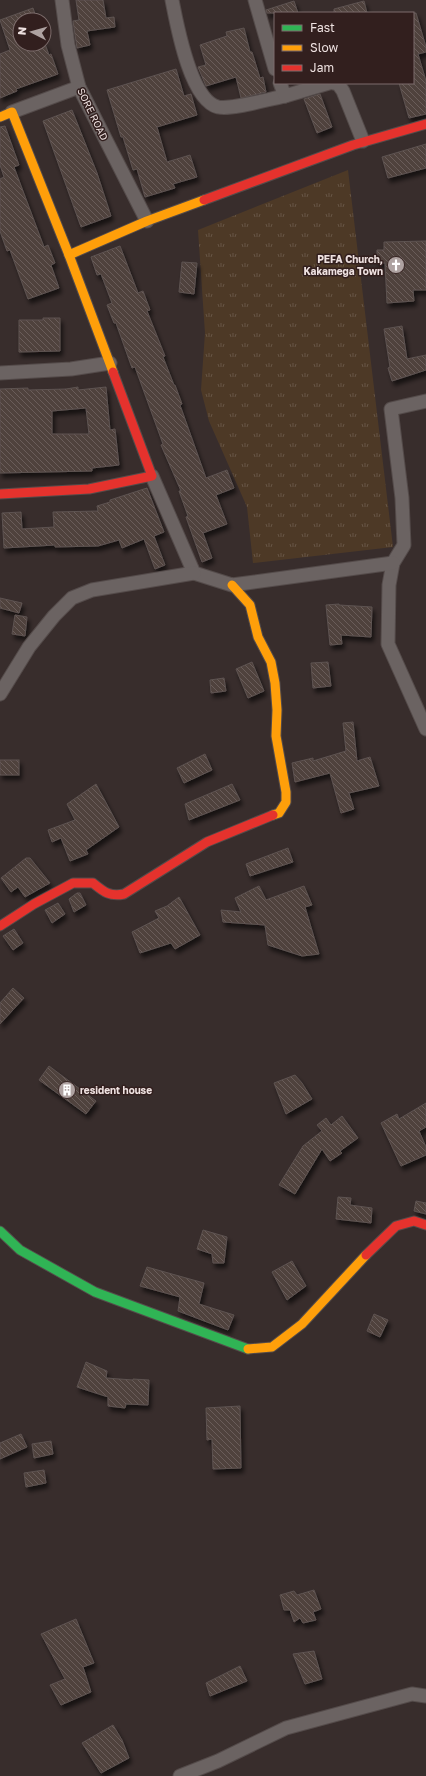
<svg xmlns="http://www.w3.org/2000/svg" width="426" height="1776" viewBox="0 0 426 1776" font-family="'Golos Text',sans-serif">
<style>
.park{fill:url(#park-tufts)}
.building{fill:url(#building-back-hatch);stroke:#5d5351;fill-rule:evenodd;filter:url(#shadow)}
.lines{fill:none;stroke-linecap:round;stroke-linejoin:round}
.street-casing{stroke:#544b4a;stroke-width:15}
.fast-casing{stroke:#544b4a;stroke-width:11}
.slow-casing{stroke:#544b4a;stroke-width:11}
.jam-casing{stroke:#544b4a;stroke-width:11}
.street{stroke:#6b6362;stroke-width:13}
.fast{stroke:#30b455;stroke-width:9}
.slow{stroke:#ff9f0a;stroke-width:9}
.jam{stroke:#e5322d;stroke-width:9}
.labels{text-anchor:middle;stroke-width:3;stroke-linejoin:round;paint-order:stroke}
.street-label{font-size:10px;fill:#eee1e0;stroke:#321f1e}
.poi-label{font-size:10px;font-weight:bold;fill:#eee1e0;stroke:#321f1e;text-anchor:end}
</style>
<defs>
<pattern id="park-tufts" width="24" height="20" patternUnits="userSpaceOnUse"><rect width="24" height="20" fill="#4d3926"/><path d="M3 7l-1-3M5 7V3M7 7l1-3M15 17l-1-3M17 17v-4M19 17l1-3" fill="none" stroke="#675545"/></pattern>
<pattern id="building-back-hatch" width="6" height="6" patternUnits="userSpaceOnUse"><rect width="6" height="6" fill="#50423e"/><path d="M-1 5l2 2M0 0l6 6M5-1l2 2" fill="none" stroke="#6a5d5a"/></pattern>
<filter id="shadow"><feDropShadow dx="2.5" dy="4.5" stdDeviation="2" flood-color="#0009"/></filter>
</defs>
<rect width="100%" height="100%" fill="#382d2c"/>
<path class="park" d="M348 170 393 547 253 563 247 507 209 421 201 390 205 333 198 230Z"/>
<g class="building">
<path d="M76 0H103L106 18 114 17 115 27 87 31 90 45 77 48 73 21 79 20Z"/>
<path d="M294 1 298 13H267L266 10Z"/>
<path d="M364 1 367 13H334V9Z"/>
<path d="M33 8 37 20H20V44H45L49 55 51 54 58 74 16 89 17 91 0 98V54L10 50 0 20Z"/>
<path d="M413 13H416L426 47V52L418 54 426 81V114L409 118 399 83H413Z"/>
<path d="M244 28 250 52H252L260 78 263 77 266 92 241 98 236 77 206 86 198 67 206 65 200 45 227 36 226 32Z"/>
<path d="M176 69 184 96 191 94 197 115 157 127 167 162 190 155 197 177 173 184 175 188 145 197 137 169 133 170 123 137H121L107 90Z"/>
<path d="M320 94 332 127 317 133 304 99Z"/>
<path d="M72 110 97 173 111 216 81 227 43 121Z"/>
<path d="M5 126 19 165 14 167 44 247 48 245 55 263 51 265 59 288 28 299 10 250 7 251 0 231V179L4 177 0 165V127Z"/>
<path d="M426 144V168L388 178 382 157Z"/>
<path d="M426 241V290H413L414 301 387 303 385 263H377V250H384V242Z"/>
<path d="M120 246 138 293 143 291 150 310 147 311 165 356 163 357 174 385H175L182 404 180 405 206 478 227 470 234 488 216 495 227 524 203 533 212 558 202 562 186 517 188 516 179 491H181L161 445 163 444 135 367 132 368 116 323H114L107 305 112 303 101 274 97 275 91 257Z"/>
<path d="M182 262 197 263 194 294 179 292Z"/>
<path d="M43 318H60V351L19 352V320H43Z"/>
<path d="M402 326 407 359 426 355V370L392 381 388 368 390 367 384 329Z"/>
<path d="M78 387V390L106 387 110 430 115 429 119 465 92 468V471L0 473V389L28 388V390L66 389ZM86 408 89 434H52V411Z"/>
<path d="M147 488 164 532 154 536 165 565 155 569 144 539 122 548 119 540 98 546 55 547V545L4 548 2 513 21 512 22 529 54 527 53 512 98 511 97 506 110 502V500Z"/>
<path d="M0 598 22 603 19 613 0 608Z"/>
<path d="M339 604V605L372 607 371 637 341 635 342 644 330 645 326 605Z"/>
<path d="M15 615 27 617 25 636 12 634Z"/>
<path d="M252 662 264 691 248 698 236 669Z"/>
<path d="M328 662 331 686 313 688 311 663Z"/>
<path d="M224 678 226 691 211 693 210 680Z"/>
<path d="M353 722 357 761 370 757 379 786 349 793 354 809 341 813 330 773 295 782 292 763 313 758V761L346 751 343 723Z"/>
<path d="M205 754 212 770 184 783 177 768Z"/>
<rect x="0" y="760" width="19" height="15"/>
<path d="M96 784 119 827 86 850 88 854 70 861 61 838 52 842 48 830 75 820 67 804Z"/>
<path d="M232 784 240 800 189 820 185 804Z"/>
<path d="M288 848 293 862 250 876 246 864Z"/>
<path d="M26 858H30L50 883 25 897 18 887 11 892 1 878Z"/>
<path d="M259 886 266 900 304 886 312 905 305 907 319 954 302 956 268 945 265 925 223 922 221 910 241 912 235 898Z"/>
<path d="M77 893H80L86 905 74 912 69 899Z"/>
<path d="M179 897 200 935 175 949 171 943 140 953 132 932 159 918 155 911 167 906Z"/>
<path d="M58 903 65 914 52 923 45 910Z"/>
<path d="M14 929 23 943 13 950 3 936Z"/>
<path d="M13 988 24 998 0 1024V1003Z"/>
<path d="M49 1066 96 1101 86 1114 39 1080Z"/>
<path d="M295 1075 302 1083 312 1099 286 1114 274 1083Z"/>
<path d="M426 1103V1127L419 1131 426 1147V1155L401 1166 381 1123 397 1114 399 1119Z"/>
<path d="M342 1116 358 1138 340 1151 342 1153 330 1161 322 1149 295 1194 279 1185 303 1146 322 1131 317 1125 326 1118 331 1125Z"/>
<path d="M338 1197 351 1198 350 1205 372 1208 371 1223 336 1219Z"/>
<path d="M416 1201 426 1203V1214L414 1211Z"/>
<path d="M203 1230 227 1237 224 1263H213L212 1254 197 1249Z"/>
<path d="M292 1261 306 1286 287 1300 272 1272Z"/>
<path d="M147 1267 204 1283 199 1304 234 1315 228 1330 178 1311 180 1297 140 1286Z"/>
<path d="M374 1314 388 1320 380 1337 367 1331Z"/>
<path d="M86 1362 107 1371 106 1378 133 1380V1379L149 1380 148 1405 126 1404 125 1408 108 1406V1397L77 1387Z"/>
<path d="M240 1406 241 1468 213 1469 212 1439 207 1440 206 1408Z"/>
<path d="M21 1434 27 1447 0 1459V1443Z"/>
<path d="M51 1441 53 1454 34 1458 32 1444Z"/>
<path d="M44 1470 46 1483 26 1487 24 1473Z"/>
<path d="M314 1590 321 1609 313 1612 316 1620 303 1623 300 1618 294 1622 290 1610H284L280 1595 294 1591 297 1595Z"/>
<path d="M76 1619 94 1663 83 1667 91 1692 61 1705 50 1685 65 1679 41 1634Z"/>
<path d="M314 1651 322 1679 305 1684 293 1654Z"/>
<path d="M240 1666 247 1681 210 1696 206 1683Z"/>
<path d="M113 1725 122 1740 129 1758 101 1773 82 1743Z"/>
</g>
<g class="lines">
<g class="street-casing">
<g id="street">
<path d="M62 0 68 45 79 87 147 221"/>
<path d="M172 0C177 25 190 100 218 107 233 110 268 99 285 96"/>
<path d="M255 0 275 69"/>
<path d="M280 83 285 96 329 83"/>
<path d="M333 83 338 84 343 91 363 141"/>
<path d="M12 112 79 87"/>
<path d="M0 373 71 369 110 363"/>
<path d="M426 401 391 409 402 498 404 545 393 563 389 585 388 644 426 729"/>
<path d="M152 476 194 573 232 585 393 563"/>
<path d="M0 694 29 647 54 616 72 598 92 590 194 573"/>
<path d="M180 1776 218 1761 286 1728 412 1694 426 1696"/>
</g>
</g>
<g class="fast-casing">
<path id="fast" d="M0 1231 20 1250 95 1292 248 1349"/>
</g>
<g class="slow-casing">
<g id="slow">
<path d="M0 117 12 112 69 255 147 221 204 200"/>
<path d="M69 255 113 372"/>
<path d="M232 585 250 605 258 637 271 662 275 683 277 710 276 736 286 792V802L279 813 273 815"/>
<path d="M248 1349 272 1347 302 1324 366 1255"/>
</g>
</g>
<g class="jam-casing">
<g id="jam">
<path d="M204 200 353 145 426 124"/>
<path d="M0 494 89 489 152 476 113 372"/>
<path d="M0 926 34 904 73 883H93C104 892 110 897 124 894L207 842 273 815"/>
<path d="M366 1255 396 1226 414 1221 426 1225"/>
</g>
</g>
<use href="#street" class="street"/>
<use href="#fast" class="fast"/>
<use href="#slow" class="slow"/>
<use href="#jam" class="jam"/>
</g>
<defs>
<g id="church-disc" transform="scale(0.9)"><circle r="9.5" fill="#aea2a1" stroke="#321f1e"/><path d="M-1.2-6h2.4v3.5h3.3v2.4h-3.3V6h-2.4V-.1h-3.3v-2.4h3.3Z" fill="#fff"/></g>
<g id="building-disc" transform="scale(0.9)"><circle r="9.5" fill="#aea2a1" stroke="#321f1e"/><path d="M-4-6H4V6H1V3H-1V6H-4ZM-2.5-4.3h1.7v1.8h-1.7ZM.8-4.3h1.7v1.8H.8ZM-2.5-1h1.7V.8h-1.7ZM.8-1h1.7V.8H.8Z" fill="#fff"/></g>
</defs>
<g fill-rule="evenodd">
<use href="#church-disc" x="396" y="265"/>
<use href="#building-disc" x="67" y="1090"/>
</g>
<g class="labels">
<g class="street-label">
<text transform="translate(93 114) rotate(64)" y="4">SORE ROAD</text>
</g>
<g class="poi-label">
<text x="383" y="263">PEFA Church,<tspan x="383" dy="12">Kakamega Town</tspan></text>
<text x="80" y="1094" text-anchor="start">resident house</text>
</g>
</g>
<rect x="274" y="12" width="140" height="72" fill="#321f1e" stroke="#7d6d6c"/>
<rect x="282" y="25" width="20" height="6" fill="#30b455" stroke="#7d6d6c"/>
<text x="310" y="32" font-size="12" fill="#eee1e0">Fast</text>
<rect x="282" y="45" width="20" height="6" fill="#ff9f0a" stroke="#7d6d6c"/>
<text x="310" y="52" font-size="12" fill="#eee1e0">Slow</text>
<rect x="282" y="65" width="20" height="6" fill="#e5322d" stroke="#7d6d6c"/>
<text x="310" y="72" font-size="12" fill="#eee1e0">Jam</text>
<g transform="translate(32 32) rotate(276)"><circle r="19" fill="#321f1e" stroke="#7d6d6c"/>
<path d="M0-3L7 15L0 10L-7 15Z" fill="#aea2a1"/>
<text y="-6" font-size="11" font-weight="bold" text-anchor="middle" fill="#eee1e0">N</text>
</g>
</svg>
